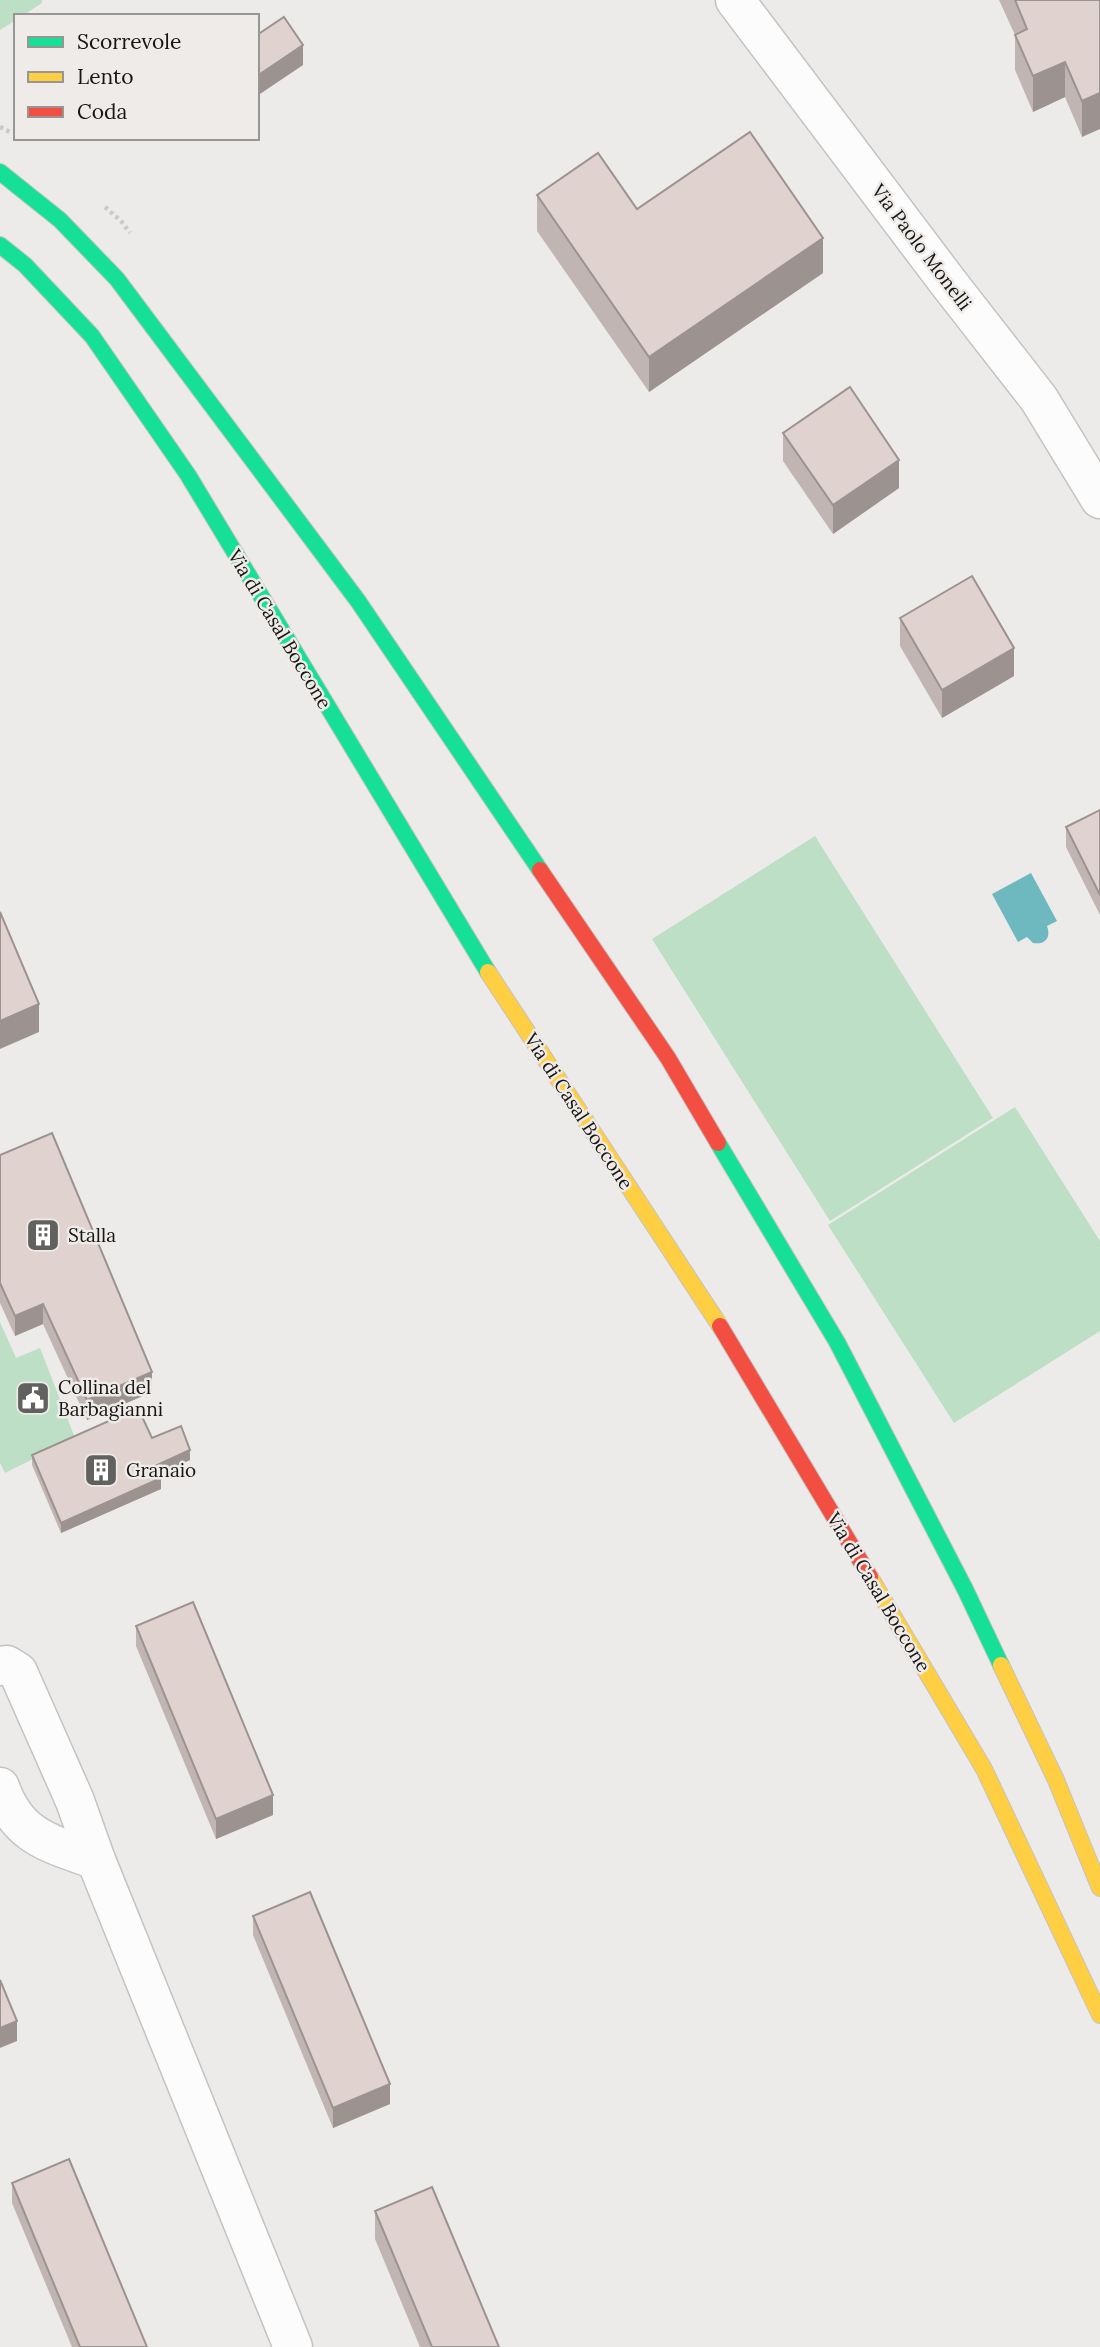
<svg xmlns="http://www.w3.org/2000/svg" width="1100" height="2347" viewBox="0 0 1100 2347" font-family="Lora,serif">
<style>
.green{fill:#bcdfc5}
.water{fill:#6eb9c0}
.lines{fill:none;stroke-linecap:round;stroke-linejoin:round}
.street-casing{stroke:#c4c3c1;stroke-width:41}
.fast-casing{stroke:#c4c3c1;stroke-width:18}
.slow-casing{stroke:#c4c3c1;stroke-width:18}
.jam-casing{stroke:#c4c3c1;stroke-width:18}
.path{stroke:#cacac9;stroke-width:4.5;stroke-dasharray:3.5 3.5;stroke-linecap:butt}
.street{stroke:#fcfcfc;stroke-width:38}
.fast{stroke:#16e098;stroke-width:16}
.slow{stroke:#ffcf43;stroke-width:16}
.jam{stroke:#f24e42;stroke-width:16}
.wall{fill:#c0b5b2}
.shaded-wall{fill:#9c9391}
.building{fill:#dfd2cf;stroke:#9c9391;stroke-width:2}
.labels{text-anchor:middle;stroke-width:5;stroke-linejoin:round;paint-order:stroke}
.street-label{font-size:19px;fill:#171615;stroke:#eeebe8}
.poi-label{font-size:19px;fill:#171615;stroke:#eeebe8;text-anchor:start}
</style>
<rect width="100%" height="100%" fill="#edebe9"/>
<g class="green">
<path d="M0 0H42V3L22 16H16V20L0 30Z"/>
<path d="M815 836 993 1118 830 1221 652 939Z"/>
<path d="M1015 1107 1100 1241V1331L954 1423 828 1225Z"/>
<path d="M0 1322 16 1358 40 1348 75 1438 5 1473 0 1463Z"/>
</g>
<path class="water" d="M1031 873 1057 921 1047 926C1051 937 1046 945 1033 943L1027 937 1018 942 992 894Z"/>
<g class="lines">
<g class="street-casing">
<g id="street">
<path d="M735 0 947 281 1039 399 1100 499"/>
<path d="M0 1666 7 1665 18 1672 75 1801 96 1860C50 1843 18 1838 0 1787"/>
<path d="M96 1860 293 2347"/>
</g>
</g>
<g class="fast-casing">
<g id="fast">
<path d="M0 172 60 220 117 279 358 601 540 870"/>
<path d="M0 245 25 265 92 336 188 475 488 972"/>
<path d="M718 1143 837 1342 965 1589 1001 1665"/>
</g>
</g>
<g class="slow-casing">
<g id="slow">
<path d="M488 972 720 1326"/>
<path d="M870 1577 984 1769 1100 2015"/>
<path d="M1001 1665 1056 1780 1100 1888"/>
</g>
</g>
<g class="jam-casing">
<g id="jam">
<path d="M540 870 668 1058 718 1143"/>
<path d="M720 1326 870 1577"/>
</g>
</g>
<g class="path">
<path d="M0 127 12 133"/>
<path d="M105 207 121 221 130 233"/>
</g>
<use href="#street" class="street"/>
<use href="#fast" class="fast"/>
<use href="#slow" class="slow"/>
<use href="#jam" class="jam"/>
</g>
<g class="wall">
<path d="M999 0H1100L1082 137 1065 97 1033 112 1015 70V35Z"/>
<path d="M537 195 637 209 823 273 649 392 537 231Z"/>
<path d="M783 433 899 488 833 534 783 461Z"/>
<path d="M900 618 1014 676 942 718 900 646Z"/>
<path d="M1100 810V915L1066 847V827Z"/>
<path d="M0 1155 152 1392 87 1420 43 1324 15 1336 0 1303Z"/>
<path d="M32 1455 190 1460 159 1474 161 1489 61 1533 32 1465Z"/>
<path d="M136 1626 273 1815 216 1839 136 1646Z"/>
<path d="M253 1916 390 2104 333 2128 253 1935Z"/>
<path d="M12 2183 147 2347H72L12 2203Z"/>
<path d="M375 2211 499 2347H420L375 2239Z"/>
</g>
<g class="shaded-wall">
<path d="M303 45V65L257 96V76Z"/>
<path d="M1065 62V97L1033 112V76Z"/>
<path d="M1100 93V129L1082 137V101Z"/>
<path d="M823 238V273L649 392V357Z"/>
<path d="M899 460V488L833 534V505Z"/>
<path d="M1014 648V676L942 718V690Z"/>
<path d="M39 1004V1032L0 1049V1021Z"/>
<path d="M43 1304V1324L15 1336V1316Z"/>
<path d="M152 1372V1392L87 1420V1400Z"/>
<path d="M190 1450V1460L155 1476V1466Z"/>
<path d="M161 1478V1489L61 1533V1523Z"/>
<path d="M273 1795V1815L216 1839V1819Z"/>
<path d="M17 2021V2041L0 2048V2028Z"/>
<path d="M390 2084V2104L333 2128V2108Z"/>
</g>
<g class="building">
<path d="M1015 0H1100V93L1082 101 1065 62 1033 76 1015 35 1027 29Z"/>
<path d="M284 17 303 45 257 76V35Z"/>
<path d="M750 132 823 238 649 357 537 195 598 153 637 209Z"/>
<path d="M850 387 899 460 833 505 783 433Z"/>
<path d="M972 576 1014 648 942 690 900 618Z"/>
<path d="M1100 810V895L1066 827Z"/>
<path d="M0 912 39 1004 0 1021Z"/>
<path d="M52 1133 152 1372 87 1400 43 1304 15 1316 0 1283V1155Z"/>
<path d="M138 1408 152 1438 181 1426 190 1450 155 1466 161 1478 61 1523 32 1455Z"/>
<path d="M193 1602 273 1795 216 1819 136 1626Z"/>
<path d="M310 1892 390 2084 333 2108 253 1916Z"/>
<path d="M0 1980 17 2021 0 2028Z"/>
<path d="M69 2159 147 2347H80L12 2183Z"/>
<path d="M432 2187 499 2347H432L375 2211Z"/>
</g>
<defs>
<g id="building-square" transform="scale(1.75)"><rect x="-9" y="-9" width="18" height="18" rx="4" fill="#62615f" stroke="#eeebe8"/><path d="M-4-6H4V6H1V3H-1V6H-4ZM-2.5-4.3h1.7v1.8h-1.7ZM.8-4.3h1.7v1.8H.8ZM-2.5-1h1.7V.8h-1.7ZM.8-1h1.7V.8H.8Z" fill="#fff"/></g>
<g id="civic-square" transform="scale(1.75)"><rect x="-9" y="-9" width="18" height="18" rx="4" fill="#62615f" stroke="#eeebe8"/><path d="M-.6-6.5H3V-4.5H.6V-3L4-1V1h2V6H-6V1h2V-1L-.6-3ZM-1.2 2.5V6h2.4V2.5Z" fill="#fff"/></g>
</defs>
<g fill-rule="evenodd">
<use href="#building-square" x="43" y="1235"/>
<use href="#civic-square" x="33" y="1398"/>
<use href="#building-square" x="101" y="1470"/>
</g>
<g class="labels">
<g class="street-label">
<text transform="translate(922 247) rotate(53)" y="7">Via Paolo Monelli</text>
<text transform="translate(280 629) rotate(59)" y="7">Via di Casal Boccone</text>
<text transform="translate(579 1111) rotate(57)" y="7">Via di Casal Boccone</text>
<text transform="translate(879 1592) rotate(59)" y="7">Via di Casal Boccone</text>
</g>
<g class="poi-label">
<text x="68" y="1242">Stalla</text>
<text x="58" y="1394">Collina del<tspan x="58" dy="22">Barbagianni</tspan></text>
<text x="126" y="1477">Granaio</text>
</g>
</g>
<rect x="14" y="14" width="245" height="126" fill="#eeebe8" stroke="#989694" stroke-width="2"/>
<rect x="28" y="37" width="35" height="10" fill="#16e098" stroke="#989694" stroke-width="2"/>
<text x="77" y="49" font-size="21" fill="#171615">Scorrevole</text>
<rect x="28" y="72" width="35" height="10" fill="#ffcf43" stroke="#989694" stroke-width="2"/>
<text x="77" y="84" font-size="21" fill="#171615">Lento</text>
<rect x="28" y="107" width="35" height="10" fill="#f24e42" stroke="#989694" stroke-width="2"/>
<text x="77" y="119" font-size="21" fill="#171615">Coda</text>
</svg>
